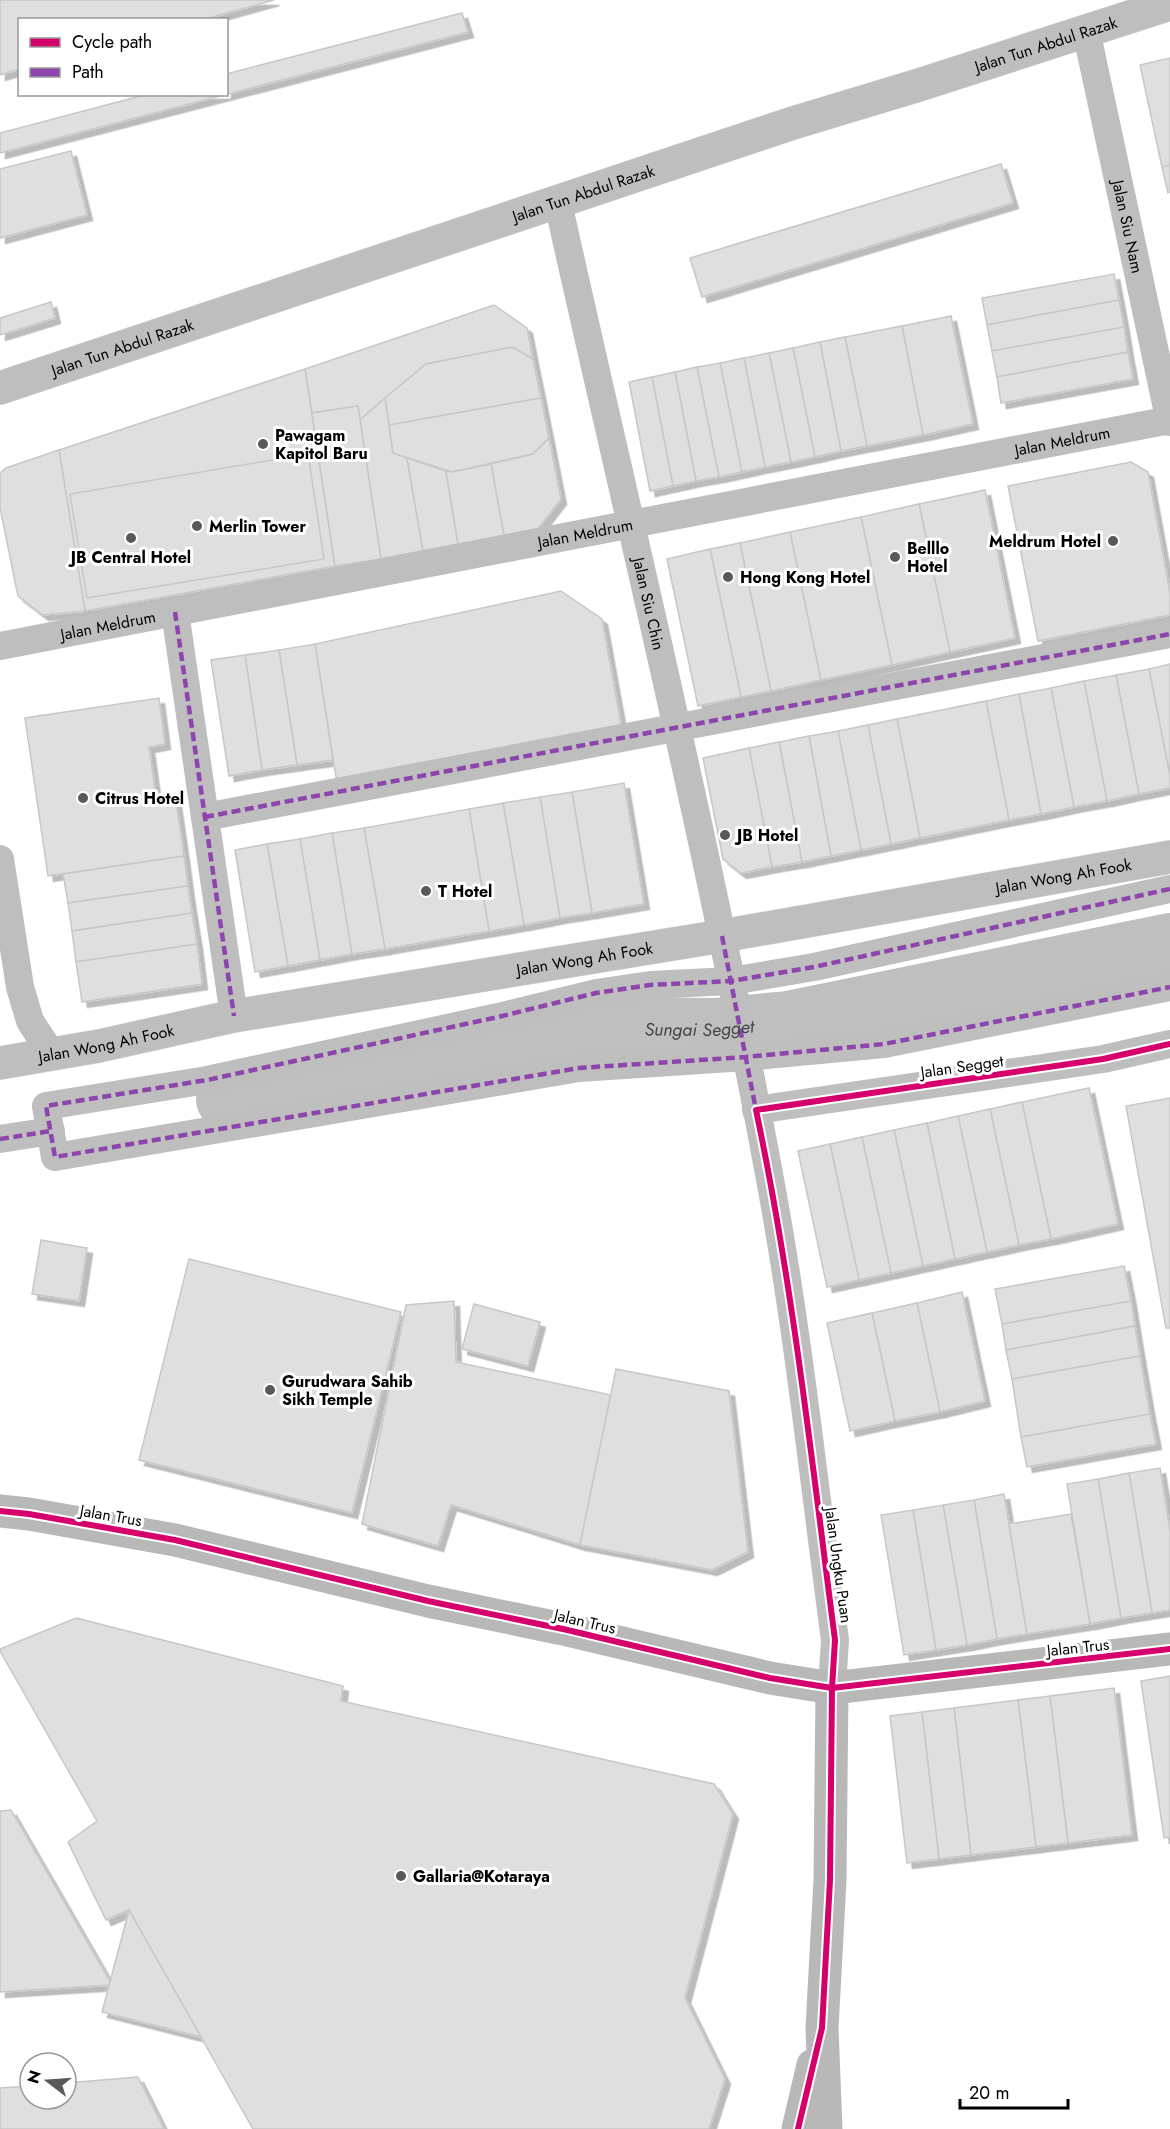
<svg xmlns="http://www.w3.org/2000/svg" width="1170" height="2129" viewBox="0 0 1170 2129" font-family="Jost,sans-serif">
<style>
.lines{fill:none;stroke-linecap:round;stroke-linejoin:round}
.river{stroke:#bfbfbf;stroke-width:64}
.building{fill:#dfdfdf;stroke:#c7c7c7;stroke-width:1.5;filter:url(#shadow)}
.primary-casing{stroke:#dbdbdb;stroke-width:34}
.street{stroke:#bebebe;stroke-width:28}
.secondary{stroke:#b8b8b8;stroke-width:33}
.primary{stroke:#bebebe;stroke-width:33}
.quiet{stroke:#8e44ad;stroke-width:4.5;stroke-dasharray:9 4.5;stroke-linecap:butt}
.cycleway-casing{stroke:#fff;stroke-width:10}
.cycleway{stroke:#d6006c;stroke-width:6}
.poi-dot{fill:#595959;stroke:#fff;stroke-width:2}
.labels{text-anchor:middle;stroke-width:6;stroke-linejoin:round;paint-order:stroke}
.street-label{font-size:16px;fill:#000;stroke:#fff}
.poi-label{font-size:16px;font-weight:bold;fill:#000;stroke:#fff;text-anchor:start}
.water-label{font-size:18px;font-style:italic;fill:#444;stroke:#fff}
</style>
<defs>
<filter id="shadow"><feDropShadow dx="5.5" dy="5.5" stdDeviation="0" flood-color="#0004"/></filter>
</defs>
<rect width="100%" height="100%" fill="#fff"/>
<g class="lines">
<path class="river" id="s1" d="M228 1099 485 1046 589 1029 715 1030 788 1023 1170 945"/>
</g>
<g class="building">
<path d="M0 0H274L202 20H20V69L0 75Z"/>
<path d="M462 13 468 32 0 153V133L148 94H226V74Z"/>
<path d="M1170 58V165L1162 167 1140 65Z"/>
<path d="M71 151 87 215 0 238V169Z"/>
<path d="M1001 164 1013 203 702 297 690 258Z"/>
<path d="M1170 165V192L1168 193 1162 167Z"/>
<path d="M1114 274 1119 300 987 325 982 298Z"/>
<path d="M1119 300 1124 327 992 351 987 325Z"/>
<path d="M51 302 55 318 0 335V318Z"/>
<path d="M494 305 527 328 533 359 512 347 426 364 360 420 358 406 312 413 305 369Z"/>
<path d="M951 316 973 424 923 435 902 326Z"/>
<path d="M902 326 923 435 867 446 845 337Z"/>
<path d="M1124 327 1128 352 997 377 992 351Z"/>
<path d="M845 337 867 446 841 451 820 342Z"/>
<path d="M820 342 841 451 815 457 793 348Z"/>
<path d="M512 347 533 359 541 398 389 425 385 398 426 364Z"/>
<path d="M793 348 815 457 791 462 769 353Z"/>
<path d="M1128 352 1133 379 1001 403 997 377Z"/>
<path d="M769 353 791 462 765 467 744 358Z"/>
<path d="M744 358 765 467 742 472 720 363Z"/>
<path d="M720 363 742 472 719 477 697 367Z"/>
<path d="M697 367 719 477 696 481 675 372Z"/>
<path d="M305 369 335 566 85 611 59 450Z"/>
<path d="M675 372 696 481 673 486 652 377Z"/>
<path d="M652 377 673 486 650 491 629 382Z"/>
<path d="M385 398 393 453 407 458 423 551 381 559 360 420Z"/>
<path d="M541 398 549 438 533 454 452 472 393 453 389 425Z"/>
<path d="M358 406 381 559 335 566 312 413Z"/>
<path d="M549 438 561 499 537 530 504 536 491 464 533 454Z"/>
<path d="M59 450 85 611 43 615 18 596 0 508V473L6 468Z"/>
<path d="M308 454 324 559 87 598 70 494Z"/>
<path d="M407 458 446 471 458 544 423 551Z"/>
<path d="M1131 462 1148 472 1170 593V615L1038 641 1008 486Z"/>
<path d="M491 464 504 536 458 544 446 471 452 472Z"/>
<path d="M985 490 1015 638 950 652 919 504Z"/>
<path d="M919 504 950 652 892 665 861 517Z"/>
<path d="M861 517 892 665 821 680 790 532Z"/>
<path d="M790 532 821 680 771 691 740 543Z"/>
<path d="M740 543 771 691 741 697 710 549Z"/>
<path d="M710 549 741 697 698 706 667 559Z"/>
<path d="M561 591 602 619 622 729 337 783 315 644Z"/>
<path d="M315 644 333 760 297 765 279 650Z"/>
<path d="M279 650 297 765 262 770 245 655Z"/>
<path d="M245 655 262 770 229 776 211 660Z"/>
<path d="M1170 664V776L1149 669Z"/>
<path d="M1149 669 1170 776V788L1139 794 1116 675Z"/>
<path d="M1116 675 1139 794 1107 801 1084 681Z"/>
<path d="M1084 681 1107 801 1074 807 1051 688Z"/>
<path d="M1051 688 1074 807 1041 814 1019 694Z"/>
<path d="M1019 694 1041 814 1009 820 986 701Z"/>
<path d="M159 698 165 744 149 747 157 804 176 801 184 856 48 876 25 718Z"/>
<path d="M986 701 1009 820 920 838 897 719Z"/>
<path d="M897 719 920 838 891 844 868 725Z"/>
<path d="M868 725 891 844 861 850 838 731Z"/>
<path d="M838 731 861 850 831 856 809 736Z"/>
<path d="M809 736 831 856 802 862 779 742Z"/>
<path d="M779 742 802 862 772 867 749 748Z"/>
<path d="M749 748 772 867 741 873 723 859 703 758Z"/>
<path d="M624 783 644 904 592 913 572 792Z"/>
<path d="M572 792 592 913 560 918 540 797Z"/>
<path d="M540 797 560 918 524 925 503 803Z"/>
<path d="M503 803 524 925 489 931 469 809Z"/>
<path d="M469 809 489 931 385 949 364 828Z"/>
<path d="M364 828 385 949 352 954 332 833Z"/>
<path d="M332 833 352 954 320 960 300 839Z"/>
<path d="M300 839 320 960 288 966 267 844Z"/>
<path d="M267 844 288 966 255 972 235 850Z"/>
<path d="M184 856 188 886 68 903 63 874Z"/>
<path d="M188 886 192 913 72 931 68 903Z"/>
<path d="M192 913 197 944 76 962 72 931Z"/>
<path d="M197 944 202 984 82 1002 76 962Z"/>
<path d="M1089 1088 1118 1224 1051 1239 1022 1102Z"/>
<path d="M1170 1098V1328H1166L1126 1106Z"/>
<path d="M1022 1102 1051 1239 1019 1245 990 1109Z"/>
<path d="M990 1109 1019 1245 987 1252 958 1116Z"/>
<path d="M958 1116 987 1252 955 1259 927 1123Z"/>
<path d="M927 1123 955 1259 923 1266 894 1130Z"/>
<path d="M894 1130 923 1266 891 1273 862 1137Z"/>
<path d="M862 1137 891 1273 859 1280 830 1144Z"/>
<path d="M830 1144 859 1280 827 1287 798 1151Z"/>
<path d="M41 1240 87 1248 79 1301 32 1294Z"/>
<path d="M189 1259 401 1312 352 1513 139 1460Z"/>
<path d="M1124 1266 1131 1301 1002 1324 995 1289Z"/>
<path d="M962 1292 985 1401 940 1412 917 1303Z"/>
<path d="M454 1301 456 1362 611 1395 580 1545 451 1505 438 1546 362 1524 406 1305Z"/>
<path d="M1131 1301 1135 1326 1006 1350 1002 1324Z"/>
<path d="M917 1303 940 1412 895 1421 872 1313Z"/>
<path d="M474 1304 540 1322 528 1366 462 1349Z"/>
<path d="M872 1313 895 1421 850 1431 827 1323Z"/>
<path d="M1135 1326 1140 1356 1012 1379 1006 1350Z"/>
<path d="M1140 1356 1150 1414 1021 1437 1012 1379Z"/>
<path d="M616 1369 729 1391 748 1552 712 1570 580 1545Z"/>
<path d="M1150 1414 1156 1444 1027 1467 1021 1437Z"/>
<path d="M1160 1468 1170 1531V1610L1152 1613 1129 1473Z"/>
<path d="M1129 1473 1152 1613 1121 1618 1098 1479Z"/>
<path d="M1098 1479 1121 1618 1090 1624 1067 1484Z"/>
<path d="M1004 1494 1027 1634 997 1639 974 1500Z"/>
<path d="M974 1500 997 1639 967 1645 943 1505Z"/>
<path d="M943 1505 967 1645 936 1650 913 1510Z"/>
<path d="M913 1510 936 1650 904 1655 881 1515Z"/>
<path d="M1071 1514 1090 1624 1027 1634 1009 1524Z"/>
<path d="M76 1618 343 1686 341 1701 714 1784 733 1814 685 1998 725 2079 709 2129H253L129 1910 106 1920 68 1842 97 1821 0 1651V1649Z"/>
<path d="M1170 1676V1837L1164 1838 1141 1681Z"/>
<path d="M1114 1688 1132 1835 1068 1843 1050 1696Z"/>
<path d="M1050 1696 1068 1843 1036 1847 1018 1700Z"/>
<path d="M1018 1700 1036 1847 971 1855 954 1708Z"/>
<path d="M954 1708 971 1855 939 1859 922 1712Z"/>
<path d="M922 1712 939 1859 907 1863 890 1716Z"/>
<path d="M11 1810 112 1985 0 1992V1811Z"/>
<path d="M129 1910 201 2037 102 2012Z"/>
<path d="M138 2077 164 2129H0V2088L30 2086V2099H66V2083Z"/>
</g>
<g class="lines">
<g class="primary-casing">
<g id="primary">
<path id="s5" d="M0 388 793 123 919 85 1170 4"/>
<path id="s6" d="M0 1063 99 1046 234 1016 722 936 1170 857"/>
</g>
</g>
<g class="street">
<path id="s2" d="M1086 30 1170 422"/>
<path id="s3" d="M558 203C630 526 709 848 769 1174 798 1328 814 1485 835 1640L832 1688"/>
<path d="M175 612 234 1016"/>
<path id="s4" d="M0 646 1170 420"/>
<path d="M205 817 1170 634"/>
<path d="M0 859 20 987 30 1021 51 1053"/>
<path d="M1170 889 814 967 731 981 650 985 596 993 498 1017 207 1080 46 1106 55 1157 579 1068 746 1057 884 1044 1170 987"/>
<path d="M756 1110 1103 1059 1170 1044"/>
<path d="M0 1139 51 1131"/>
</g>
<g class="secondary">
<path d="M0 1511 29 1514 175 1540 428 1601 563 1629 770 1678 832 1688 1170 1649"/>
<path d="M798 2129 813 2065"/>
<path d="M826 2129 822 2028 830 1880 832 1688"/>
</g>
<use href="#primary" class="primary"/>
<g class="quiet">
<path d="M175 612 234 1016"/>
<path d="M205 817 1170 634"/>
<path d="M1170 889 814 967 731 981 650 985 596 993 498 1017 207 1080 46 1106 55 1157 579 1068 746 1057 884 1044 1170 987"/>
<path d="M722 936 756 1110"/>
<path d="M0 1139 51 1131"/>
</g>
<g class="cycleway-casing">
<g id="cycleway">
<path d="M0 1511 29 1514 175 1540 428 1601 563 1629 770 1678 832 1688 1170 1649"/>
<path d="M798 2129 822 2028 830 1880 832 1688 835 1640C812 1463 793 1285 756 1110L1103 1059 1170 1044"/>
</g>
</g>
<use href="#cycleway" class="cycleway"/>
</g>
<g class="poi-dot">
<circle cx="263" cy="444" r="6"/>
<circle cx="197" cy="526" r="6"/>
<circle cx="131" cy="538" r="6"/>
<circle cx="1113" cy="541" r="6"/>
<circle cx="895" cy="557" r="6"/>
<circle cx="728" cy="577" r="6"/>
<circle cx="83" cy="798" r="6"/>
<circle cx="725" cy="835" r="6"/>
<circle cx="426" cy="891" r="6"/>
<circle cx="270" cy="1390" r="6"/>
<circle cx="401" cy="1876" r="6"/>
</g>
<g class="labels">
<g class="street-label">
<text dy="6" stroke="none"><textPath href="#s5" startOffset="1101">Jalan Tun Abdul Razak</textPath></text>
<text dy="6" stroke="none"><textPath href="#s5" startOffset="615">Jalan Tun Abdul Razak</textPath></text>
<text dy="6" stroke="none"><textPath href="#s2" startOffset="201">Jalan Siu Nam</textPath></text>
<text dy="6" stroke="none"><textPath href="#s5" startOffset="129">Jalan Tun Abdul Razak</textPath></text>
<text dy="6" stroke="none"><textPath href="#s4" startOffset="1082">Jalan Meldrum</textPath></text>
<text dy="6" stroke="none"><textPath href="#s4" startOffset="596">Jalan Meldrum</textPath></text>
<text dy="6" stroke="none"><textPath href="#s3" startOffset="411">Jalan Siu Chin</textPath></text>
<text dy="6" stroke="none"><textPath href="#s4" startOffset="110">Jalan Meldrum</textPath></text>
<text dy="6" stroke="none"><textPath href="#s6" startOffset="1080">Jalan Wong Ah Fook</textPath></text>
<text dy="6" stroke="none"><textPath href="#s6" startOffset="594">Jalan Wong Ah Fook</textPath></text>
<text dy="6" stroke="none"><textPath href="#s6" startOffset="108">Jalan Wong Ah Fook</textPath></text>
<text transform="translate(962 1066) rotate(-8)" y="6">Jalan Segget</text>
<text transform="translate(111 1515) rotate(10)" y="6">Jalan Trus</text>
<text transform="translate(839 1565) rotate(82)" y="6">Jalan Ungku Puan</text>
<text transform="translate(585 1621) rotate(13)" y="6">Jalan Trus</text>
<text transform="translate(1078 1647) rotate(-6)" y="6">Jalan Trus</text>
</g>
<g class="poi-label">
<text x="275" y="441">Pawagam<tspan x="275" dy="18">Kapitol Baru</tspan></text>
<text x="209" y="532">Merlin Tower</text>
<text x="1101" y="547" text-anchor="end">Meldrum Hotel</text>
<text x="907" y="554">Belllo<tspan x="907" dy="18">Hotel</tspan></text>
<text x="131" y="563" text-anchor="middle">JB Central Hotel</text>
<text x="740" y="583">Hong Kong Hotel</text>
<text x="95" y="804">Citrus Hotel</text>
<text x="737" y="841">JB Hotel</text>
<text x="438" y="897">T Hotel</text>
<text x="282" y="1387">Gurudwara Sahib<tspan x="282" dy="18">Sikh Temple</tspan></text>
<text x="413" y="1882">Gallaria@Kotaraya</text>
</g>
<g class="water-label">
<text dy="6" stroke="none"><textPath href="#s1" startOffset="478">Sungai Segget</textPath></text>
</g>
</g>
<rect x="18" y="18" width="210" height="78" fill="#ffffff" stroke="#999999" stroke-width="1.5"/>
<rect x="30" y="38" width="30" height="9" fill="#d6006c" stroke="#999999" stroke-width="1.5"/>
<text x="72" y="48" font-size="18" fill="#000000">Cycle path</text>
<rect x="30" y="68" width="30" height="9" fill="#8e44ad" stroke="#999999" stroke-width="1.5"/>
<text x="72" y="78" font-size="18" fill="#000000">Path</text>
<g transform="translate(48 2081) rotate(287)"><circle r="28" fill="#ffffff" stroke="#999999" stroke-width="1.5"/>
<path d="M0-4.5L10 22L0 15L-10 22Z" fill="#595959"/>
<text y="-9" font-size="16" font-weight="bold" text-anchor="middle" fill="#000000">N</text>
</g>
<path d="M960 2099v9h108v-9" fill="none" stroke="#000000" stroke-width="3"/>
<text x="969" y="2099" font-size="18" fill="#000000" stroke="#ffffff" stroke-width="4.5" paint-order="stroke">20 m</text>
</svg>
